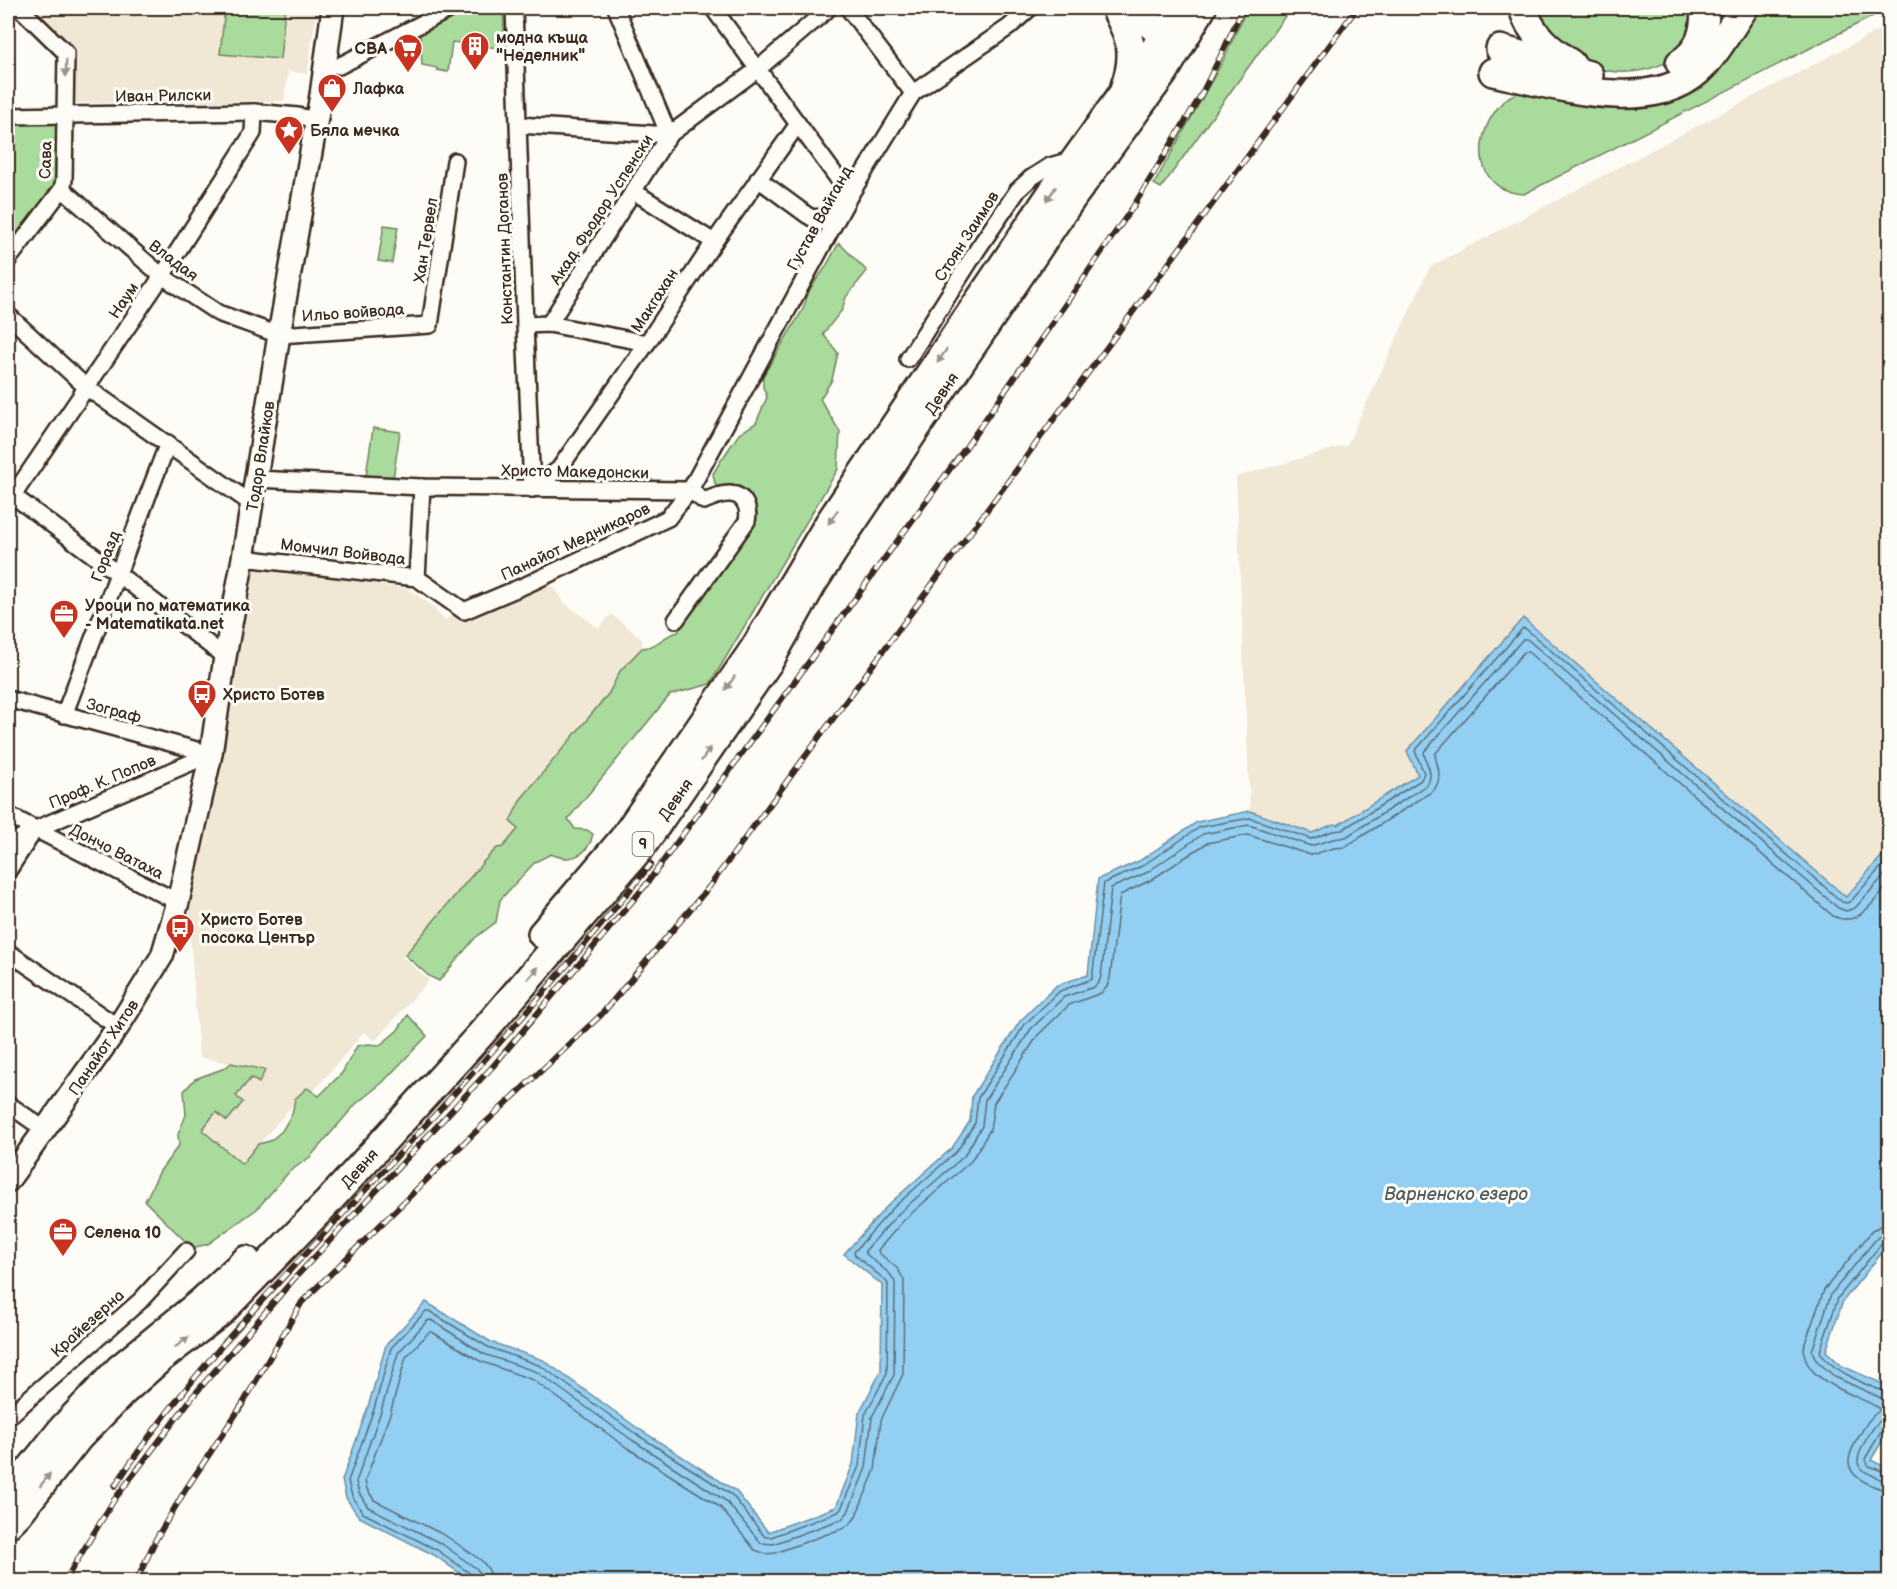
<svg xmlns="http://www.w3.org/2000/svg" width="1897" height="1589" viewBox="0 0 1897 1589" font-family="'Balsamiq Sans',sans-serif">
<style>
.built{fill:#f0e7d5}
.green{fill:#a9db9d;stroke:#72825e;stroke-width:1.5}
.water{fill:#92cff3;stroke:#6f8d9e;stroke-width:1.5}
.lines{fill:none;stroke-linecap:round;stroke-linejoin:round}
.shore{stroke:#5e6c73;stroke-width:1.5}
.street-casing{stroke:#3b2a1e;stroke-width:20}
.secondary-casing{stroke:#3b2a1e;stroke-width:26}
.highway-casing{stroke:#3b2a1e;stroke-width:32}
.street{stroke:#fdfcf7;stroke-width:15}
.secondary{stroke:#fdfcf7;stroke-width:21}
.highway{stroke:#fdfcf7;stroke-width:27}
.rail-casing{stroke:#3b2a1e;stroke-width:6}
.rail{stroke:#fdfcf7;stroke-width:4;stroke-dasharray:11;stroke-linecap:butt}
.oneway{fill:#9c938a}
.labels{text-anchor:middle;stroke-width:6;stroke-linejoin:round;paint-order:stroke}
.shield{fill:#fdfcf7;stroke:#75695f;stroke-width:1.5}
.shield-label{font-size:15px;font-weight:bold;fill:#3b2a1e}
.poi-label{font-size:16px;font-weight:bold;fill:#3b2a1e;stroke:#fdfcf7;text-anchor:start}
.street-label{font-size:16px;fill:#3b2a1e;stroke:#fdfcf7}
.water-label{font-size:18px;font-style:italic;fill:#555c5e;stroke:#fdfcf7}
</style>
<rect width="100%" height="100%" fill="#fdfcf7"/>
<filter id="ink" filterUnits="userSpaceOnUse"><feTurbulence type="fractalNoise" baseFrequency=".0167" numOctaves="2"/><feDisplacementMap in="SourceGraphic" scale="12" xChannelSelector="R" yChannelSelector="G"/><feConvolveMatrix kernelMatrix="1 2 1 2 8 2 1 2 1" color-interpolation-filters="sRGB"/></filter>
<g filter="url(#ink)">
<g class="built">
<path d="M33 8H317L307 74 288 71 284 101 75 103V49Z"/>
<path d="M1889 25 1890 847 1846 898 1523 619 1407 751 1418 775 1338 826 1312 833 1250 811 1236 477 1347 445 1430 267Z"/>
<path d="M252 566 408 589 436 608 434 610 445 620 454 614 463 621 551 583 564 603 599 628 611 614 642 639V648L620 671 609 693 584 724 518 829 502 847 484 861 403 957 429 980 375 1041 364 1032 313 1092 307 1088 242 1164 201 1130 216 1112 227 1121 236 1097 252 1078 259 1083 265 1070 199 1057 188 906 209 828Z"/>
</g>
<g class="green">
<path d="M225 8H285L280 59 220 54Z"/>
<path d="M467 8H503L505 49 452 42 448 72 437 70V68L422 65 420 33Z"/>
<path d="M1247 8H1291L1161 188 1154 184 1224 59Z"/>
<path d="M1539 8H1698C1695 17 1690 44 1683 50 1661 72 1620 78 1592 66 1582 61 1572 51 1563 44 1552 35 1538 23 1539 8Z"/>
<path d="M1759 8H1889L1524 194C1480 192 1472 149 1492 116 1497 108 1505 97 1515 94 1520 92 1527 90 1533 90 1544 89 1558 93 1569 94 1595 98 1621 101 1647 105L1747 20Z"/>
<path d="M64 115V180L8 259V116Z"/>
<path d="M384 225 398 227 392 263 378 261Z"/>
<path d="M839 243 867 271 846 297 842 310 823 334 838 353 832 380 820 399 840 432 838 469 710 684 670 695 568 819 575 829 587 830 593 834C588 856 571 863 551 854L535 862 500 900 496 922 475 938 439 981 429 976 405 955 484 861 497 848 503 847 518 829 510 821 521 799 609 693 620 671 642 648C661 646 661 636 678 632L683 624V615L734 546 746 537 755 515 715 484 713 474 720 462 739 434 756 423 767 397 763 387V376L802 311 810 289 825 268Z"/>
<path d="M373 428 400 432 393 479 366 475Z"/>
<path d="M408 1015 427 1036 382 1083 356 1104 310 1157 289 1172 257 1209 208 1244 192 1248 145 1201 160 1171 179 1145 178 1134 186 1115 184 1091 195 1079 225 1068 231 1063 265 1070 259 1083 251 1078 236 1096 243 1102 227 1121 216 1112 202 1130 242 1164 258 1144 270 1141 282 1131 292 1114 295 1099 307 1088 319 1096 342 1073 357 1046 368 1044 380 1045 397 1031Z"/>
</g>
<path class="water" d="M1523 618 1846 897 1889 848V1244L1843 1301 1826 1351 1842 1366 1888 1386 1889 1389V1429L1871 1460 1889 1469V1581L472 1582 434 1555 359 1517 346 1498 342 1480 368 1407 386 1345 426 1302 491 1342 543 1360 639 1429 736 1491 768 1532 836 1507 853 1464 859 1413 881 1371 882 1285 844 1254 888 1205 952 1148 970 1121 972 1096 1020 1021 1057 985 1088 975 1098 879 1139 861 1197 822 1250 811 1312 833 1334 824 1338 825 1418 775 1407 751Z"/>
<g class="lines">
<g class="shore">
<path d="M1890 1224 1880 1226 1872 1231 1824 1290 1805 1343C1796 1380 1856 1394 1879 1408V1411C1870 1417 1866 1424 1861 1433 1848 1453 1840 1470 1867 1483 1875 1487 1881 1490 1890 1491"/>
<path d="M1890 1233 1883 1234 1877 1238 1831 1294 1812 1351 1816 1360 1835 1377 1883 1399 1890 1400"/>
<path d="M1890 1241 1882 1243 1838 1298 1820 1351C1826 1367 1873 1390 1890 1392"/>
<path d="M1890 1419C1885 1419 1884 1419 1880 1421 1873 1426 1856 1454 1858 1463 1860 1470 1866 1472 1872 1475 1878 1478 1883 1481 1890 1482"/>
<path d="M1890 1427 1882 1430 1865 1459 1869 1466 1890 1474"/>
<path d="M474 1582 471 1574 437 1550 363 1513 352 1496 348 1481 374 1409 391 1348 426 1311H429L488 1347 541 1366 636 1434 732 1495 765 1537H771L838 1512 841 1509 859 1466 865 1415 887 1373 888 1284 885 1280 855 1255 854 1252 892 1209 957 1151 975 1123 978 1098 1025 1024 1060 991 1092 979 1104 883 1142 866 1200 827 1250 818 1311 839 1333 831 1342 830 1421 780 1424 773 1415 751 1523 628 1526 629 1842 902 1847 903 1851 901 1890 857"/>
<path d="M482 1582 481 1575 477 1569 442 1544 368 1507 359 1493 356 1482 381 1411 398 1353 427 1321 431 1320 484 1354 537 1372 632 1440 726 1501 761 1543 773 1544 842 1519 848 1512 866 1468 872 1417 894 1375 895 1282 890 1274 866 1254 865 1251 898 1214 964 1156 982 1126 985 1100 1031 1029 1064 997 1094 987 1099 982 1101 977 1111 888 1146 873 1203 834 1249 825 1311 846 1333 839 1346 837 1427 785C1435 773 1425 764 1424 752L1523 639H1527L1838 908 1846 911 1855 908 1890 869"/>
<path d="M491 1582 489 1570 482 1561 446 1536 374 1500 367 1489 365 1481 390 1414 406 1357 429 1332H432L480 1361 533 1380 626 1447 720 1507 755 1550 766 1554 775 1553 844 1528 852 1522 856 1516 875 1470 881 1420 903 1374 904 1280 898 1269 879 1253 878 1250 904 1220 971 1161 990 1130 994 1103 1038 1035 1069 1005 1101 993 1107 987 1110 978 1120 895 1151 880 1207 843 1248 835 1311 855 1334 848 1345 847 1433 791C1444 777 1437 768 1435 754L1524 652H1528L1833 916C1859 929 1875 899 1890 882"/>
</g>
<g class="street-casing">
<g id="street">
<path d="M514 8 525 325 532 489"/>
<path d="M713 8 850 195 823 217 812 218"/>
<path d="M848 8 913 93"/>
<path d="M339 66 452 8"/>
<path d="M8 116 254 112 298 116 317 120"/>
<path d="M519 125 669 135 616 8"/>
<path d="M758 179 807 215 820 222"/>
<path d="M62 189 162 276 218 313 279 335 430 325 455 161"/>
<path d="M633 191 714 242"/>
<path d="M8 260 62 189 64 180 66 53 20 8"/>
<path d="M8 315 86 387 252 504"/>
<path d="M549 324 669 135 758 69 829 8"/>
<path d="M525 325 549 324 647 343"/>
<path d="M908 359 979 247 1018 190 1031 178 1050 166 1074 159"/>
<path d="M256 479 422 487 690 490 704 501C711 498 720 494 728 494 743 493 750 507 747 521L676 620"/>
<path d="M532 489 559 469 647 343 714 242 798 124"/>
<path d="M8 492 117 573 225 657"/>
<path d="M8 503 162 276 253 133 254 112"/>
<path d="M243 558 417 578 464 611 528 584 668 518 690 490 850 195 913 93 1009 27 1030 8"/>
<path d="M417 578 422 487"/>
<path d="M8 699 211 754"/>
<path d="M64 715 168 443"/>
<path d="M8 815 178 902"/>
<path d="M8 845 36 829 211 754"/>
<path d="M8 871 34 831"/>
<path d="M8 952 118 1027"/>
<path d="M8 1104 45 1130"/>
<path d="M8 1417 140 1301 186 1251"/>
</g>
</g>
<g class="secondary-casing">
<path id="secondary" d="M8 1181 118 1027 162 956 178 902 211 754 225 657 243 558 279 335 321 95 333 8"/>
</g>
<g class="highway-casing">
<g id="highway">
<path d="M1115 8C1130 37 1137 53 1125 86"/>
<path d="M1124 8C1145 21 1164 27 1165 54"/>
<path d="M1523 8C1530 34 1549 49 1571 64"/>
<path d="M1500 49 1589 75"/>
<path d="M1680 63C1701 50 1705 31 1705 8"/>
<path d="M1493 72C1552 84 1648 116 1698 71 1715 56 1731 26 1744 8"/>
<path d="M542 934 623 839 754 649 829 523 1055 188 1181 12"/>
<path d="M8 1497 63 1428 119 1369 201 1302 246 1260"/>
<path d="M8 1524 18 1514 79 1437 122 1393 161 1358 220 1313 326 1204 481 1034 642 846 770 660 813 583 844 535 1072 198 1165 71 1202 8"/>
</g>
</g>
<use href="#street" class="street"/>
<use href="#secondary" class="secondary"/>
<use href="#highway" class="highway"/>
<g class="rail-casing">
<g id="rail">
<path d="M115 1486C192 1368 292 1268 388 1166 479 1068 567 968 651 864"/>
<path d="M64 1582 114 1500 194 1395 293 1280 494 1065 645 886 966 447 1133 207 1200 97 1224 49 1243 8"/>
<path d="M136 1582 156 1539 186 1489 242 1405 302 1302 470 1137 601 1015 709 887 1357 8"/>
</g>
</g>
<use href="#rail" class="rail"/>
</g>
<defs><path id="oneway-solid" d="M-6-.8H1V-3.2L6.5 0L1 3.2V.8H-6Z" transform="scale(1.5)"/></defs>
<g class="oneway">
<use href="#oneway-solid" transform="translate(66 68) rotate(92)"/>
<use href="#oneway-solid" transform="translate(1051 194) rotate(124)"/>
<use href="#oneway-solid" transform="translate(942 356) rotate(124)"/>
<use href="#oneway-solid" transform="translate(833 517) rotate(124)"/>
<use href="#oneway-solid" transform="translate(730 683) rotate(125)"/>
<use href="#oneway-solid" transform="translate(706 754) rotate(-55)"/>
<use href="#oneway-solid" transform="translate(533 973) rotate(-49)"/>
<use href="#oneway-solid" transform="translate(182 1342) rotate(-37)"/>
<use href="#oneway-solid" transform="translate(45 1480) rotate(-52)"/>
</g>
</g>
<defs>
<g id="building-pin" transform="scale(1.5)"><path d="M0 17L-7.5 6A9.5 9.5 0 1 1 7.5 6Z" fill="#c8321e" stroke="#fdfcf7"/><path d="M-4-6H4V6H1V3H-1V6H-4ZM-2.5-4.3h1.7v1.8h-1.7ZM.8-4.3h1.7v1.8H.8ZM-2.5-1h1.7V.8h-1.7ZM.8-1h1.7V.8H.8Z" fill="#fff"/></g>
<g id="supermarket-pin" transform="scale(1.5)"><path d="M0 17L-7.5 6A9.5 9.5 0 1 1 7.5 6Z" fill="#c8321e" stroke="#fdfcf7"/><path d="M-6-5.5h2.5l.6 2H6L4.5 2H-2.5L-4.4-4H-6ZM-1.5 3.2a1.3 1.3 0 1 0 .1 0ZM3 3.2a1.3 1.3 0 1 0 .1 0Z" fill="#fff"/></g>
<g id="shop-pin" transform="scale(1.5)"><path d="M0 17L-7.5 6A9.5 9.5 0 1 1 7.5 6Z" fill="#c8321e" stroke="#fdfcf7"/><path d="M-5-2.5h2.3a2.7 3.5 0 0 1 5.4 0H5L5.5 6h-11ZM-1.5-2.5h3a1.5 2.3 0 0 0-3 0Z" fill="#fff"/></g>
<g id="sight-pin" transform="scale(1.5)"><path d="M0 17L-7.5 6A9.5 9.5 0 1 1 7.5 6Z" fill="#c8321e" stroke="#fdfcf7"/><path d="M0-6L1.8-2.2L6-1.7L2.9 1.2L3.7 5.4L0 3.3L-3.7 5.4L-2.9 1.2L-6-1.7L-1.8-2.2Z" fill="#fff"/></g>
<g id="office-pin" transform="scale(1.5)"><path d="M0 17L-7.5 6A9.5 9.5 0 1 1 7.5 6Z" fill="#c8321e" stroke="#fdfcf7"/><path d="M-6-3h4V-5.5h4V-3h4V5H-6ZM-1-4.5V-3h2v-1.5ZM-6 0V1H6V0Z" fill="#fff"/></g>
<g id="bus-pin" transform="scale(1.5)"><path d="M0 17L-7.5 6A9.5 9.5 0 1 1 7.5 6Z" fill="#c8321e" stroke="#fdfcf7"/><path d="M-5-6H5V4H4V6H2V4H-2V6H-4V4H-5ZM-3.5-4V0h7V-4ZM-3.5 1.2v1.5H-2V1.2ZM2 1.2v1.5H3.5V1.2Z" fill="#fff"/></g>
</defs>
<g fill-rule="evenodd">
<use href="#building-pin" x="475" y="46"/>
<use href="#supermarket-pin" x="408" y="48"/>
<use href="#shop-pin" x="332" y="88"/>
<use href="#sight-pin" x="289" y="130"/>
<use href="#office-pin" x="64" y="614"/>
<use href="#bus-pin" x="202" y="694"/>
<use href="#bus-pin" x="180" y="928"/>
<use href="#office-pin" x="63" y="1232"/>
</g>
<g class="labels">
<rect class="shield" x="632.5" y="832" width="21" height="24" rx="4.5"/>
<g class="shield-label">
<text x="643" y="849">9</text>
</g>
<g class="poi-label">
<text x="496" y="43">модна къща<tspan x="496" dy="18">"Неделник"</tspan></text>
<text x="387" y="54" text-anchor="end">CBA</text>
<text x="353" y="94">Лафка</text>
<text x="310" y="136">Бяла мечка</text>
<text x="85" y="611">Уроци по математика<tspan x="85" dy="18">- Matematikata.net</tspan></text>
<text x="223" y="700">Христо Ботев</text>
<text x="201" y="925">Христо Ботев<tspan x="201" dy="18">посока Център</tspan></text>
<text x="84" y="1238">Селена 10</text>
</g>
<g class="street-label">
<text transform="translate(163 95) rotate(-1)" y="6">Иван Рилски</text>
<text transform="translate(45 160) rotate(-88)" y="6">Сава</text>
<text transform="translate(601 209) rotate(-57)" y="6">Акад. Фьодор Успенски</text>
<text transform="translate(819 218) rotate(-61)" y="6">Густав Вайганд</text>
<text transform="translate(966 236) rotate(-57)" y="6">Стоян Заимов</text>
<text transform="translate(425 240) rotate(-81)" y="6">Хан Тервел</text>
<text transform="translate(504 249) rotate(-92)" y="6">Константин Доганов</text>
<text transform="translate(174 260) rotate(37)" y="6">Владая</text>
<text transform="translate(123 300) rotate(-56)" y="6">Наум</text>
<text transform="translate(654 300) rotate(-57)" y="6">Макгахан</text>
<text transform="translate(353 312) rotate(-4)" y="6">Ильо войвода</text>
<text transform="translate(941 393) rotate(-56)" y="6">Девня</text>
<text transform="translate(260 456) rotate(-81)" y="6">Тодор Влайков</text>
<text transform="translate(575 471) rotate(1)" y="6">Христо Македонски</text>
<text transform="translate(575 541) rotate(-25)" y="6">Панайот Медникаров</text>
<text transform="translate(343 551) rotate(7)" y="6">Момчил Войвода</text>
<text transform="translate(105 556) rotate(-69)" y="6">Горазд</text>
<text transform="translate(114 710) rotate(15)" y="6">Зограф</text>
<text transform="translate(102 781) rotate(-23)" y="6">Проф. К. Попов</text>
<text transform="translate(675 799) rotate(-55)" y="6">Девня</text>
<text transform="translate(117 851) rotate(27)" y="6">Дончо Ватаха</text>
<text transform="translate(103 1047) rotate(-56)" y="6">Панайот Хитов</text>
<text transform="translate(359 1168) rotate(-48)" y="6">Девня</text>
<text transform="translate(87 1323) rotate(-42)" y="6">Кpaйeзepнa</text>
</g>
<g class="water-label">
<text x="1456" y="1200">Варненско езеро</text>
</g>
</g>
<rect width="1897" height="1589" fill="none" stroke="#fdfcf7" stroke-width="30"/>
<rect x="15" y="15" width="1867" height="1559" fill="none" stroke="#3b2a1e" stroke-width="2" filter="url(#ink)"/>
</svg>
